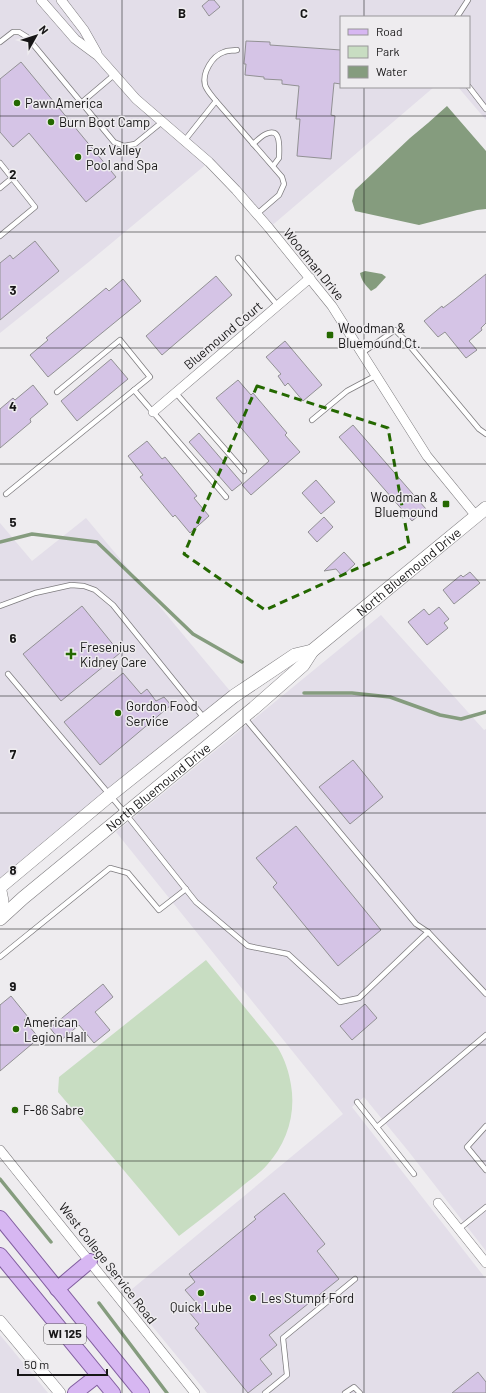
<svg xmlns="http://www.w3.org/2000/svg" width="486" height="1393" viewBox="0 0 486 1393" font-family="Barlow,sans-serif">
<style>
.built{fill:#e3dee9}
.green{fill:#c8ddc2}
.water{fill:#859c7e}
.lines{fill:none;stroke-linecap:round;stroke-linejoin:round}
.stream{stroke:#859c7e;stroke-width:3.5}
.building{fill:#d5c4e6;stroke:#929194}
.service-casing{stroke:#7e7c7f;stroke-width:6}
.minor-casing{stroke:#7e7c7f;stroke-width:10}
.tertiary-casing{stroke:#7e7c7f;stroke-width:12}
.secondary-casing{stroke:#7e7c7f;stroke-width:14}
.primary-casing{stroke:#825fa0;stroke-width:16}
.service{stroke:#fff;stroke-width:4.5}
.minor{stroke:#fff;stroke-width:9}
.tertiary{stroke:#fff;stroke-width:11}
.secondary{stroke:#fff;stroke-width:13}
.primary{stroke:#d7b7f2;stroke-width:14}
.marked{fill:none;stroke:#246800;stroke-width:3;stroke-dasharray:8 5;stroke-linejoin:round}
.grid{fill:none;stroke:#171617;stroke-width:1;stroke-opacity:0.55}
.poi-dot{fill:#246800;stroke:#eeecef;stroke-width:1.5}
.labels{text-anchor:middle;stroke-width:3;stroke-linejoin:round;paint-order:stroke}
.shield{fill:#eeecef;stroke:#585658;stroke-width:1}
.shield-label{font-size:12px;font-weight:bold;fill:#171617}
.poi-label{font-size:13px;fill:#171617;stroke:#eeecef;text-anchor:start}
.street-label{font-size:13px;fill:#171617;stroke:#eeecef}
.grid-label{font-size:13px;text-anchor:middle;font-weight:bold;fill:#171617;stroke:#eeecef;stroke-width:3;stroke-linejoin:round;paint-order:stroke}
</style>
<rect width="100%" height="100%" fill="#eeecef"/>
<g class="built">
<path d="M0 0H486V120L458 87H469V17H341V87H434L269 228 209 162 90 261 0 333Z"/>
<path d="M86 518 230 691 128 772 0 878V523L32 561Z"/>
<path d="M381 615 484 730 486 729V1251L409 1152 364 1097 352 1107 486 1279V1393H207L126 1294 343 1114 116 832Z"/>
<path d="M0 1335 48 1393H0Z"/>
</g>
<path class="green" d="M206 960 278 1048C285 1060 289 1072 291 1085 296 1114 287 1143 267 1165 259 1174 248 1181 239 1189 219 1205 199 1221 179 1236L58 1092 59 1077Z"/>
<g class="water">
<path d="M447 106 486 151V209L477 210 419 225 355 211 352 201 355 190 410 138 428 123Z"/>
<path d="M365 271 382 274 386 277 376 288 371 291C366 286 361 280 360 273Z"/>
</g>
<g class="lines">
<g class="stream">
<path d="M0 542 32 534 97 542 193 634 242 662"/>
<path d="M304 693H352L390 697 440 715 461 719 486 712"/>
<path d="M0 1179 51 1242"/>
<path d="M99 1303 167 1393"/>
</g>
</g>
<g class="building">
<path d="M209 0H214L220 7 209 16 202 6Z"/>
<path d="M246 41 270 42V45L341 50V84L334 83 331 115 335 116 331 159 297 156 300 119H296L299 86 282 84V80L264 79V77L245 75 246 64H244Z"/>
<path d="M21 62 116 177 86 202 29 133 13 147 0 132V79Z"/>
<path d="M35 241 59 271 0 320V263L10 255 13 259Z"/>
<path d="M486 274V323L481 328 482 330 469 341 477 350 466 358 445 332 438 337 424 321 442 306 443 308 455 299Z"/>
<path d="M216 276 232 295 162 355 146 336Z"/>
<path d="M123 279 141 301 48 377 30 355 48 340 46 338 106 288 109 291Z"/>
<path d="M285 341 322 385 303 401 288 383 285 386 278 376 281 374 266 357Z"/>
<path d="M111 359 128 379 77 421 61 401Z"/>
<path d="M238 380 251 395 253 393 287 433 285 435 300 452 251 495 242 485 269 461 216 398Z"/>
<path d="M33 385 48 404 30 419 31 422 0 448V409L13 398 15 400Z"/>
<path d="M353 425 426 509 412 521 339 437Z"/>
<path d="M199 433 242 483 232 491 189 442Z"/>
<path d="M147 441 162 459 165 457 197 496 194 498 209 516 190 533 175 515 173 517 140 477 143 475 128 456Z"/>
<path d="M316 480 335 502 321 514 302 493Z"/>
<path d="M324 517 333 527 317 542 308 532Z"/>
<path d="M344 552 355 564 342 576 336 569 324 571Z"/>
<path d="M470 572 480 583 454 604 443 590 461 575 463 577Z"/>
<path d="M82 606 120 653 61 701 23 654Z"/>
<path d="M439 607 449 619 444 623 448 628 427 645 408 622 424 609 429 615Z"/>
<path d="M123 673 141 694 147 689 156 701 164 697 171 705 100 765 64 722Z"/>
<path d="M353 760 383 797 350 824 319 787Z"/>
<path d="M296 826 381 930 338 966 273 887 277 883 256 858Z"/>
<path d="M103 984 113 997 95 1012 110 1030 94 1043 79 1025 60 1041 50 1028Z"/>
<path d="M11 996 28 1017 24 1020 39 1038 0 1071V1005Z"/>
<path d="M365 1004 377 1018 352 1040 340 1026Z"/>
<path d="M284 1193 325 1244 317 1251 339 1279 269 1335 277 1345 260 1359 272 1374 248 1393 195 1328 199 1324 189 1312 198 1305 185 1290 195 1282 189 1274 256 1219 254 1217Z"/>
<path d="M478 1372 486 1382V1393H452Z"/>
</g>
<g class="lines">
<g class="service-casing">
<g id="service">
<path d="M457 17 468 0"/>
<path d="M0 42 13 32H19L27 37 114 142 124 146 135 144 162 122"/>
<path d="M469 87 486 109"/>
<path d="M216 101C213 97 207 91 205 85 202 73 212 56 224 52 228 50 233 51 237 50"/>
<path d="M81 103 114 75"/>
<path d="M185 140 216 101 282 177 284 184 279 195 257 214"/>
<path d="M253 144C257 141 261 136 266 134 282 126 279 150 279 158L273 166"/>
<path d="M0 163 12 178 0 188"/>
<path d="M0 236 35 207 12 178"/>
<path d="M238 258 278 306"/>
<path d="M362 353 395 330 404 339 479 429 486 434"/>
<path d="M134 390 226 497"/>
<path d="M175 392 244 471"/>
<path d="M312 420 347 391 377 375"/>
<path d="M6 494 150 377 120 340 57 392"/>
<path d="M0 606 35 593 71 585 84 586 95 590 113 605 204 718"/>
<path d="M8 674 125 813 196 902 248 946 288 954 340 1002 359 998 428 932"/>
<path d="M244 717 416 924 428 932 486 994"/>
<path d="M0 957 110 868 128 873 159 910 186 889"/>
<path d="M357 1102 414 1174"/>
<path d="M486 1126 467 1147 486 1170"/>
<path d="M377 1127 486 1035"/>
<path d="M459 1229 486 1207"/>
<path d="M265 1393 287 1375 283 1338 355 1279"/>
<path d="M345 1393 354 1387 360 1393"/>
</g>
</g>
<g class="minor-casing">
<g id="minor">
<path d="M41 0 75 39 98 56 136 99 209 162 236 190 269 228 332 306 427 456 476 516"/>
<path d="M61 0 84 30 97 53"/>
<path d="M153 412 310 278"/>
<path d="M0 1150 195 1393"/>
<path d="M438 1203 486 1263"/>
</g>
</g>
<g class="tertiary-casing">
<path id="tertiary" d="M0 1321 60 1393"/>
</g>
<g class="secondary-casing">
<g id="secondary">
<path d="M0 887 109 796 234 696 295 655 312 651"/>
<path d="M0 891 2 901 0 906"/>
<path id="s1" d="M0 919 23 898 254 708 303 665 312 651 486 508"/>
</g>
</g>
<g class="primary-casing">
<g id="primary">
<path d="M0 1218 142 1393"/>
<path d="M0 1255 113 1393"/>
<path d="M57 1289 90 1261"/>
<path d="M75 1393 98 1375"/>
</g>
</g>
<use href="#service" class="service"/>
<use href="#minor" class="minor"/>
<use href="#tertiary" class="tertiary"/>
<use href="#secondary" class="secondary"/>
<use href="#primary" class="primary"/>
</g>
<path class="marked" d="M257 386 388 428 409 545 265 610 184 554Z"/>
<path class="grid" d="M122 0V1393M243 0V1393M364 0V17M364 87V1393M0 116H486M0 232H486M0 348H486M0 464H486M0 580H486M0 696H486M0 813H486M0 929H486M0 1045H486M0 1161H486M0 1277H486"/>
<g class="poi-dot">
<circle cx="17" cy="103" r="4"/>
<circle cx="51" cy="122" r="4"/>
<circle cx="78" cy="157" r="4"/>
<rect x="326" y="331" width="8" height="8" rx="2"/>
<rect x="442" y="500" width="8" height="8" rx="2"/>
<path d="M69 648h4v4h4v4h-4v4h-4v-4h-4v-4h4z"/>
<circle cx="118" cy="713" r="4"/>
<circle cx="16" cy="1029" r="4"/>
<circle cx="15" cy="1110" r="4"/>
<circle cx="201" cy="1293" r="4"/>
<circle cx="253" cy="1298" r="4"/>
</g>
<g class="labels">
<rect class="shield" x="44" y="1324" width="42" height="20" rx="3"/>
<g class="shield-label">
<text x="65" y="1338">WI 125</text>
</g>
<g class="poi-label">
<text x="25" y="108">PawnAmerica</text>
<text x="59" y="127">Burn Boot Camp</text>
<text x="86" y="155">Fox Valley<tspan x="86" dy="15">Pool and Spa</tspan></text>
<text x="338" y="333">Woodman &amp;<tspan x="338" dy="15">Bluemound Ct.</tspan></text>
<text x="438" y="502" text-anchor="end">Woodman &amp;<tspan x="438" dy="15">Bluemound</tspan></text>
<text x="80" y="652">Fresenius<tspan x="80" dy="15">Kidney Care</tspan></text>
<text x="126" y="711">Gordon Food<tspan x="126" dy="15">Service</tspan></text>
<text x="24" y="1027">American<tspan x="24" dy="15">Legion Hall</tspan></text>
<text x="23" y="1115">F-86 Sabre</text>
<text x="261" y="1303">Les Stumpf Ford</text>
<text x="201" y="1312" text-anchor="middle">Quick Lube</text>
</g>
<g class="street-label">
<text transform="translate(314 264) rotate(51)" y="5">Woodman Drive</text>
<text transform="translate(223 335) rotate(-40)" y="5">Bluemound Court</text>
<text dy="5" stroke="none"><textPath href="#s1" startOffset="537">North Bluemound Drive</textPath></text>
<text dy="5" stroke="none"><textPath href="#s1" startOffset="206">North Bluemound Drive</textPath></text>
<text transform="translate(108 1263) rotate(52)" y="5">West College Service Road</text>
</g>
</g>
<g class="grid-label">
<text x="182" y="18">B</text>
<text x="304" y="18">C</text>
<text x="13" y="179">2</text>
<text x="13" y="295">3</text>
<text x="13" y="411">4</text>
<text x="13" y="527">5</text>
<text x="13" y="643">6</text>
<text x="13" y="759">7</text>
<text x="13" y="875">8</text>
<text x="13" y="991">9</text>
</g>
<rect x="340" y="16" width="130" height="72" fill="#eeecef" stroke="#989699"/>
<rect x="348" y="29" width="20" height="6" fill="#d7b7f2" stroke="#989699"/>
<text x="376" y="36" font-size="12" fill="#171617">Road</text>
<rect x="348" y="46" width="20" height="12" fill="#c8ddc2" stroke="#989699"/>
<text x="376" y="56" font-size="12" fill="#171617">Park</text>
<rect x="348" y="66" width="20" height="12" fill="#859c7e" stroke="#989699"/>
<text x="376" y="76" font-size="12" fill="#171617">Water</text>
<g transform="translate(36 36) rotate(51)" stroke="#eeecef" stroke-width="3" paint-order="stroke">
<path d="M0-3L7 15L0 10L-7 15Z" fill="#171617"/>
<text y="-6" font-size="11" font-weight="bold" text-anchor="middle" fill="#171617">N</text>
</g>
<path d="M18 1369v6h89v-6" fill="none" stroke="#171617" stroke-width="2"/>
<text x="24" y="1369" font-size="12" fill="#171617" stroke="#eeecef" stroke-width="3" paint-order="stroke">50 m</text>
</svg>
